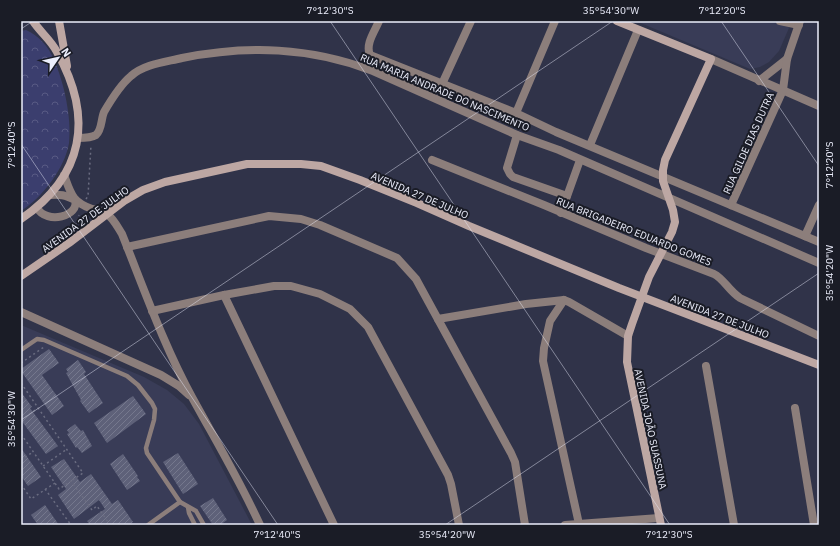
<svg xmlns="http://www.w3.org/2000/svg" width="840" height="546" viewBox="0 0 840 546" font-family="'IBM Plex Sans',sans-serif">
<style>
.built{fill:#393c57}
.forest{fill:url(#forest-crowns)}
.building{fill:url(#building-hatch)}
.lines{fill:none;stroke-linecap:round;stroke-linejoin:round}
.path{stroke:#6a6c80;stroke-width:1.5;stroke-dasharray:2 3;stroke-linecap:butt}
.lane{stroke:#8c7e7b;stroke-width:4.5}
.street{stroke:#8c7e7b;stroke-width:8}
.secondary{stroke:#bda7a3;stroke-width:8}
.ticks{fill:none;stroke:#eceefc;stroke-width:1;stroke-opacity:0.45}
.labels{text-anchor:middle;stroke-width:4;stroke-linejoin:round;paint-order:stroke}
.street-label{font-size:10px;fill:#eceefc;stroke:#1a1c26}
.neatline{fill:none;stroke:#eceefc;stroke-width:1.5}
.ticks-label{font-size:10px;text-anchor:middle;fill:#eceefc}
</style>
<defs>
<pattern id="forest-crowns" width="20" height="18" patternUnits="userSpaceOnUse"><rect width="20" height="18" fill="#3b3e6e"/><path d="M2 6a3 3 0 1 1 6 0M12 15a3 3 0 1 1 6 0" fill="none" stroke="#585a84"/></pattern>
<pattern id="building-hatch" width="6" height="6" patternUnits="userSpaceOnUse"><rect width="6" height="6" fill="#5e6179"/><path d="M-1 1l2-2M0 6l6-6M5 7l2-2" fill="none" stroke="#75788d"/></pattern>
</defs>
<rect width="100%" height="100%" fill="#303349"/>
<g class="built">
<path d="M636 21H792L779 51 769 62 760 67 750 69Z"/>
<path d="M21 325 144 377 167 390 184 404 199 424 252 525H21Z"/>
</g>
<path class="forest" d="M26 30C38 35 49 47 54 60 64 82 72 119 69 143 65 168 42 198 21 211V31Z"/>
<g class="building">
<path d="M49 349 59 363 42 375 64 406 52 415 21 371V369Z"/>
<path d="M78 360 86 372 84 374 103 403 89 413 80 401 81 400 66 373 68 372 66 369Z"/>
<path d="M21 392 32 407 30 408 58 446 46 454 21 420Z"/>
<path d="M133 396 146 414 107 443 94 423Z"/>
<path d="M75 424 81 431 83 430 92 446 82 453 77 447 76 448 67 434 69 433 67 430Z"/>
<path d="M21 448 41 477 28 486 21 476Z"/>
<path d="M178 453 198 484 183 494 163 462Z"/>
<path d="M123 454 138 476 137 477 140 481 127 490 110 464Z"/>
<path d="M64 459 80 482 91 474 112 504 118 500 133 522 128 525H90L87 521 105 509 99 500 74 519 58 495 66 489 51 467Z"/>
<path d="M213 498 227 520 220 525H213L200 506Z"/>
<path d="M45 505 59 525H38L31 515Z"/>
</g>
<g class="lines">
<g class="path">
<path d="M86 199 88 196 91 145"/>
<path d="M74 230 79 215"/>
<path d="M21 363 44 347"/>
<path d="M21 383 83 473 71 481"/>
<path d="M21 420 38 408"/>
<path d="M21 434 59 489 71 481 92 510 97 506 110 525"/>
<path d="M21 460 33 452"/>
<path d="M43 466 67 449"/>
<path d="M21 484 31 499 55 483"/>
<path d="M45 489 71 525"/>
</g>
<g class="lane">
<path d="M21 350 37 339 44 340 127 376 138 385 152 403 155 409 154 420 146 448 147 453 180 502 196 511 204 525"/>
<path d="M188 507 189 513 195 525"/>
<path d="M148 525 180 502"/>
</g>
<g class="street">
<path d="M379 21C375 31 365 44 370 55L516 113 556 132 819 242"/>
<path d="M780 21 799 25"/>
<path d="M711 59 819 106"/>
<path d="M759 81 787 59"/>
<path d="M442 84 471 21"/>
<path d="M516 113 555 21"/>
<path d="M517 135 507 168 510 174 513 177 567 196"/>
<path d="M78 138C84 138 91 138 96 135 102 130 101 119 104 112 111 100 120 85 131 76 144 64 166 62 182 58 248 45 310 47 373 71L517 135 559 150 819 263"/>
<path d="M590 145 638 30"/>
<path d="M432 160 544 205 646 248 714 274C724 279 728 290 740 298L819 336"/>
<path d="M64 175C71 194 72 202 92 209 97 210 103 211 107 214 114 219 118 228 122 234 144 289 164 346 193 399 216 441 240 481 260 525"/>
<path d="M731 205 783 90 787 59 800 21"/>
<path d="M37 208C47 225 80 216 75 200 65 195 60 194 50 195"/>
<path d="M561 213 580 160"/>
<path d="M805 236 819 205"/>
<path d="M127 247 269 216 301 219 320 225 397 258 416 279 511 453 515 462 525 525"/>
<path d="M224 295 334 525"/>
<path d="M564 300 550 321 544 348 543 361 579 524"/>
<path d="M152 311 224 295 274 286H291L320 294 350 309 368 327 448 475 451 484 459 525"/>
<path d="M21 312 161 375 179 386 189 395"/>
<path d="M438 319 526 304 564 300 569 302 628 336"/>
<path d="M706 366 734 525"/>
<path d="M795 408 814 525"/>
<path d="M565 525 659 518"/>
</g>
<g class="secondary">
<path d="M59 21 67 66"/>
<path d="M617 21 711 59 665 160 663 170V181L673 210 675 222 672 232 649 277 632 324 628 336 627 362 661 525"/>
<path d="M21 219C84 176 94 118 57 52 51 40 40 32 33 21"/>
<path d="M21 276 69 243 124 201 143 190 165 182 247 164H301L321 166 360 180 417 203 469 226 619 288 819 365"/>
</g>
</g>
<path class="ticks" d="M330 21 670 525M721 21 819 166M21 29 33 21M21 144 278 525M21 420 613 21M445 525 819 273"/>
<g class="labels">
<g class="street-label">
<text transform="translate(445 92) rotate(23)" y="4">RUA MARIA ANDRADE DO NASCIMENTO</text>
<text transform="translate(748 143) rotate(-66)" y="4">RUA GILDE DIAS DUTRA</text>
<text transform="translate(420 195) rotate(23)" y="4">AVENIDA 27 DE JULHO</text>
<text transform="translate(85 219) rotate(-36)" y="4">AVENIDA 27 DE JULHO</text>
<text transform="translate(634 231) rotate(22)" y="4">RUA BRIGADEIRO EDUARDO GOMES</text>
<text transform="translate(720 316) rotate(21)" y="4">AVENIDA 27 DE JULHO</text>
<text transform="translate(651 429) rotate(78)" y="4">AVENIDA JOÃO SUASSUNA</text>
</g>
</g>
<rect width="840" height="546" fill="none" stroke="#1a1c26" stroke-width="44"/>
<g transform="translate(58 58) rotate(56)" stroke="#1a1c26" stroke-width="3" paint-order="stroke">
<path d="M0-3L7 15L0 10L-7 15Z" fill="#eceefc"/>
<text y="-6" font-size="11" font-weight="bold" text-anchor="middle" fill="#eceefc">N</text>
</g>
<rect x="22" y="22" width="796" height="502" class="neatline"/>
<g class="ticks-label">
<text x="330" y="14">7°12'30"S</text>
<text x="611" y="14">35°54'30"W</text>
<text x="722" y="14">7°12'20"S</text>
<text transform="translate(11 145) rotate(-90)" y="4">7°12'40"S</text>
<text transform="translate(829 165) rotate(-90)" y="4">7°12'20"S</text>
<text transform="translate(829 273) rotate(-90)" y="4">35°54'20"W</text>
<text transform="translate(11 419) rotate(-90)" y="4">35°54'30"W</text>
<text x="277" y="538">7°12'40"S</text>
<text x="447" y="538">35°54'20"W</text>
<text x="669" y="538">7°12'30"S</text>
</g>
</svg>
